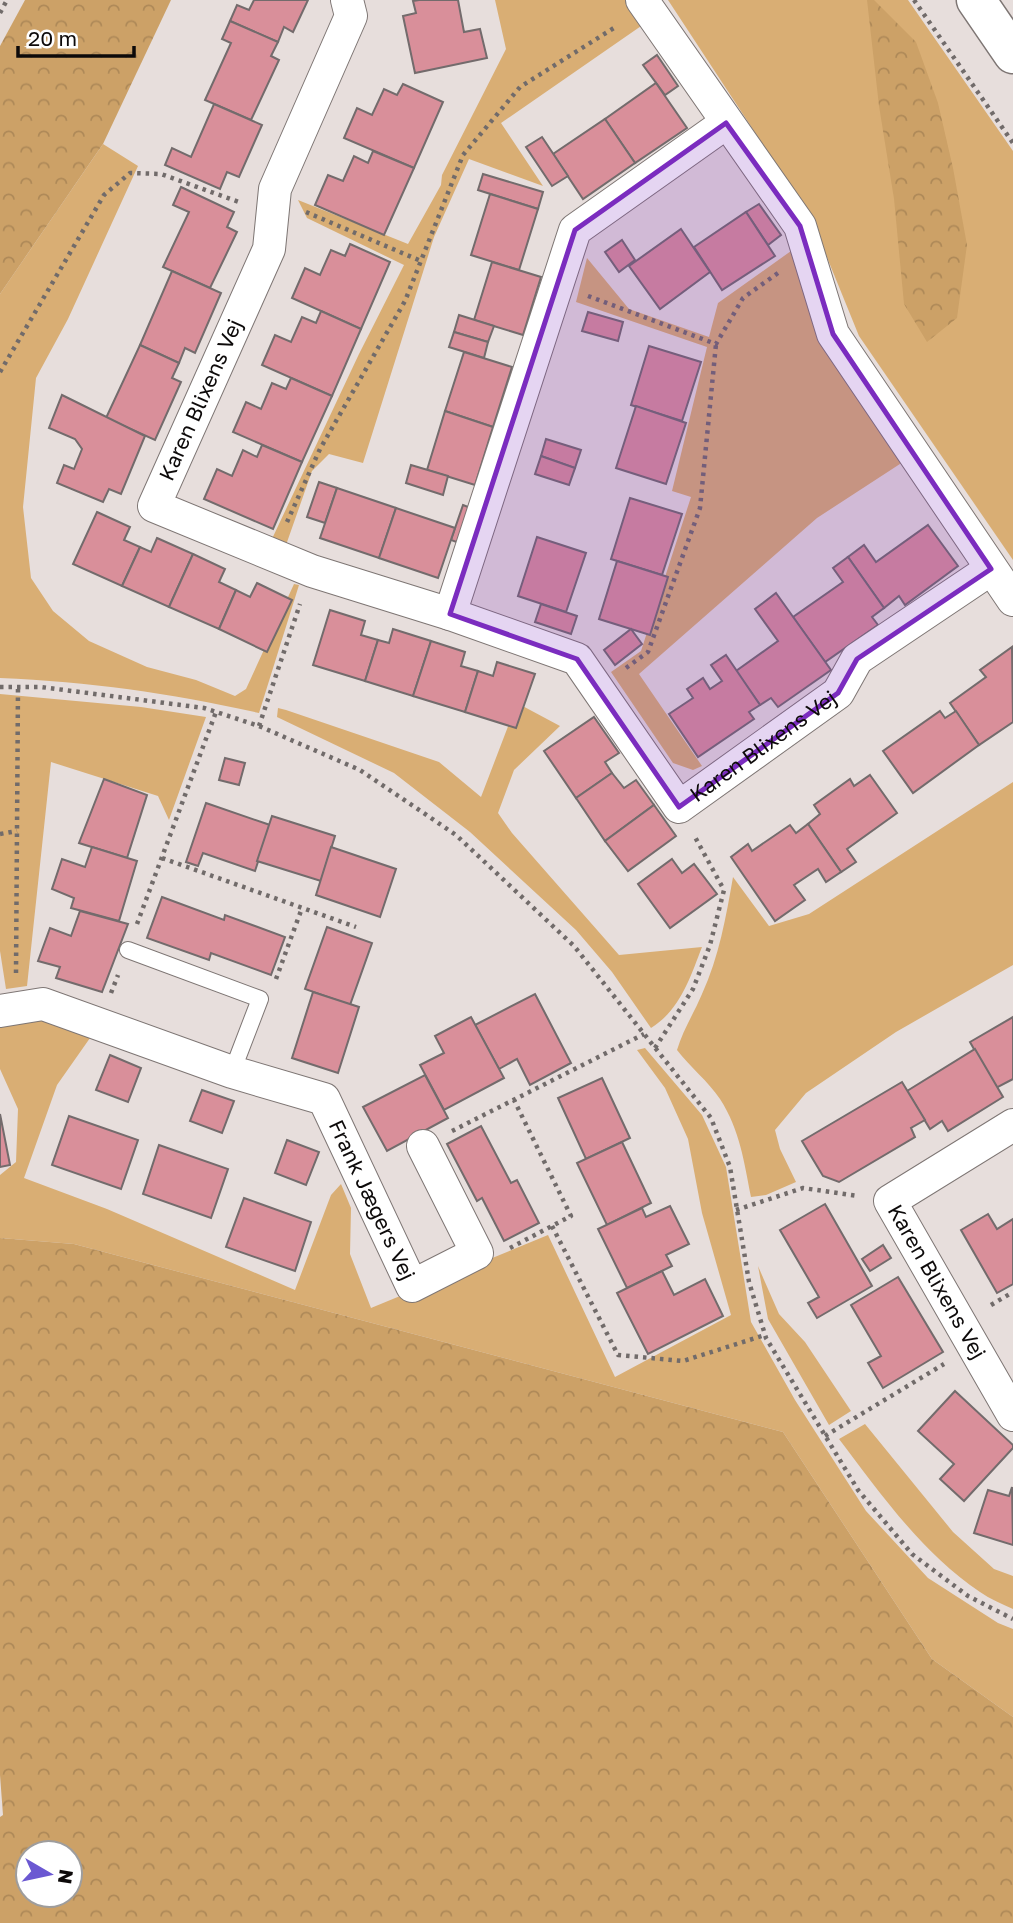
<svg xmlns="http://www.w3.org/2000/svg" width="1013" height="1923" viewBox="0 0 1013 1923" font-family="'Golos Text',sans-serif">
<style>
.green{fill:#d9ae74}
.forest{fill:url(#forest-crowns);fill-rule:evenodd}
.building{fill:#d98f9a;stroke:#736b6c;stroke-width:2}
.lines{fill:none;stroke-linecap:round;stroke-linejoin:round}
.lane-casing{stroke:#7e7674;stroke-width:18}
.street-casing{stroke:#7e7674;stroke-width:34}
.secondary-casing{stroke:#7e7674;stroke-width:41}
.path{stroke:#716b6a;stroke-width:4.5;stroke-dasharray:3.5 5;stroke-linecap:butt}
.lane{stroke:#fff;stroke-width:16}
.street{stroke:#fff;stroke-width:32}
.secondary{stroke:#fff;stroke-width:38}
.marked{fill:#7b2cbf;fill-opacity:0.2;stroke:#7b2cbf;stroke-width:5;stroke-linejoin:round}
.labels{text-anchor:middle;stroke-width:5;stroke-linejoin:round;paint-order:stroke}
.street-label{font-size:21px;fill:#0d0a0a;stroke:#fff}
</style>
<defs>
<pattern id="forest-crowns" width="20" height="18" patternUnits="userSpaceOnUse" patternTransform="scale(1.75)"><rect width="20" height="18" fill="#cca167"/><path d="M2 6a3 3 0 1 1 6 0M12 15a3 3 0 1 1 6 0" fill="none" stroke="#ae8958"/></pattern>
</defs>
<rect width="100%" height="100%" fill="#e7dedc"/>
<g class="green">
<path d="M495 0H627L644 24 501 123 543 186 469 159 434 237 363 463 329 454 312 471 286 545 271 541 359 354 404 265 307 218 298 200 408 244 441 185 442 175 506 49Z"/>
<path d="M668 0H908L1013 151V560L859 336 811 218Z"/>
<path d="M103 144 138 166 68 319 36 378 23 507 31 578 53 611 89 641 147 667 196 680 235 696 246 689 294 584 299 585 259 713C170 693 91 682 0 678V294Z"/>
<path d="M791 251 823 342 903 462 817 518 639 674 702 766 693 770 673 763 611 672 641 651 691 497 672 491 707 347 576 302 587 258 629 309 709 337 718 303Z"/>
<path d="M0 694 141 707 206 717 169 820 158 796 51 762 27 986 6 989 0 951Z"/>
<path d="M517 703 560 726 514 770 498 813 512 833 619 955 702 947C690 978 680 1010 651 1028L612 972 576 930 470 832 394 773 277 717 278 708 286 710 439 762 481 797Z"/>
<path d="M1013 782V965L896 1032 806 1093 775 1130 780 1149 796 1182 766 1195 751 1197C744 1162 740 1130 720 1099 708 1081 690 1067 677 1050 683 1030 694 1013 702 994 719 957 726 917 733 877L769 926 809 914Z"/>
<path d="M50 1018 90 1038 57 1085 24 1178 107 1209 295 1290 331 1195 341 1184 351 1208 350 1254 371 1308 548 1235 615 1377 731 1315 702 1213 688 1139 665 1088 637 1050 645 1048 702 1115 726 1167 751 1322 795 1400 866 1511 928 1578 998 1623 1013 1629V1717L932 1659 783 1432 74 1244 0 1238V1175L16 1162 18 1109 0 1069V1027Z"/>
<path d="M758 1266 779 1314 805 1342 851 1411 829 1425 768 1319Z"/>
<path d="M865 1424 953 1532 994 1569 1013 1576V1609C1002 1604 990 1599 980 1592 922 1553 880 1493 839 1439Z"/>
</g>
<g class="forest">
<path d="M25 0H171L103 144 0 294V46Z"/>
<path d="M867 0H874L916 42 938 103 953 168 967 245 957 318 927 342 904 304 894 199 879 106Z"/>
<path d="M0 1238 74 1244 783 1432 932 1659 1013 1717V1923H0V1817L3 1815 0 1775ZM28 1853H70V1895H28Z"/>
</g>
<g class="building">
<path d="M254 0H308L293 32 284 27 278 42 230 21 237 5 249 10Z"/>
<path d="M419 0H458L464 32 480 29 487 58 415 73 403 16 416 13 413 1Z"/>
<path d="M230 21 278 42 271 56 279 60 251 120 205 100 231 43 222 39Z"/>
<path d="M657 55 678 86 665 95 643 65Z"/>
<path d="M656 83 687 128 635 163 605 119Z"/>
<path d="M403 84 443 102 414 168 344 138 357 108 372 115 384 89 397 95Z"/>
<path d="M214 104 262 125 239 177 227 172 220 189 165 165 172 148 191 157Z"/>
<path d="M605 119 635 163 583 199 553 154Z"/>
<path d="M542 137 568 176 552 186 526 147Z"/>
<path d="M373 151 414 168 384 235 315 205 328 175 343 181 354 156 368 163Z"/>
<path d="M483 174 543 192 538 209 478 190Z"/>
<path d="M181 187 234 212 227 227 237 232 210 288 163 267 189 212 173 205Z"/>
<path d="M490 194 538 209 519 270 471 255Z"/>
<path d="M759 204 781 235 768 245 746 212Z"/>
<path d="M746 212 775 256 722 290 694 247Z"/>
<path d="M681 229 710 272 660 309 629 266Z"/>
<path d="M622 240 635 260 619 272 605 252Z"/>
<path d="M350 244 390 262 361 329 292 298 305 268 320 275 331 250 345 256Z"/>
<path d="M492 262 541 277 523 335 474 320Z"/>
<path d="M172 271 221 293 195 353 185 348 179 363 140 345Z"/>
<path d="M321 311 361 329 332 396 262 365 275 335 291 342 302 317 316 323Z"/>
<path d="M588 312 623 322 618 341 582 331Z"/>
<path d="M459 315 494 326 488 342 454 332Z"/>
<path d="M454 332 488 342 484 358 449 347Z"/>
<path d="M140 345 179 363 172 378 181 382 155 440 106 418Z"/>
<path d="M649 346 701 362 682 421 631 405Z"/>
<path d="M464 352 512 367 493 427 445 411Z"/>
<path d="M291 378 332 396 302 462 233 432 246 402 261 409 272 383 286 389Z"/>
<path d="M62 395 145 436 121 494 109 489 103 502 57 483 64 465 74 469 82 449 75 439 49 428Z"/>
<path d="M636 406 686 423 666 484 616 468Z"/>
<path d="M445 411 493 427 475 485 427 470Z"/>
<path d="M546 439 581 450 575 468 541 456Z"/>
<path d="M262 445 302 462 273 529 204 499 217 469 232 476 243 450 257 457Z"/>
<path d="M541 456 575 468 569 485 535 474Z"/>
<path d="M411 465 448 476 443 495 406 483Z"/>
<path d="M319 482 337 488 325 523 307 517Z"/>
<path d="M337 488 396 508 379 558 320 538Z"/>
<path d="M630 498 682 514 662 575 611 559Z"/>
<path d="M463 505 478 511 467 546 451 540Z"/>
<path d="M396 508 455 528 438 578 379 558Z"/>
<path d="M97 512 130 527 124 540 140 547 122 586 73 564Z"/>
<path d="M928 525 958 566 905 605 899 596 884 608 848 557 864 545 876 562Z"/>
<path d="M537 537 586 553 566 612 518 596Z"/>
<path d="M157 538 193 554 169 607 122 586 140 547 151 552Z"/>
<path d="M193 554 225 569 219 582 236 590 219 629 169 607Z"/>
<path d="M848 557 884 608 872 617 878 625 825 662 793 617 843 582 833 568Z"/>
<path d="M617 561 668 577 650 635 599 619Z"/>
<path d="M257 583 292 600 267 652 219 629 236 590 250 597Z"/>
<path d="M776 593 831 670 778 707 771 698 760 705 736 671 778 641 755 609Z"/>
<path d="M541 604 577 616 571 634 535 622Z"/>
<path d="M330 610 365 621 361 635 378 640 365 681 313 665Z"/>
<path d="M393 629 431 641 413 696 365 681 378 640 389 643Z"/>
<path d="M631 629 642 644 615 665 604 650Z"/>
<path d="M431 641 465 652 461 666 478 671 465 712 413 696Z"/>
<path d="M1012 647 1013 722 979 745 950 703 986 677 980 670Z"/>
<path d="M726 655 760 705 749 712 754 719 698 757 669 714 693 698 687 689 703 678 710 689 722 681 711 665Z"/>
<path d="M497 662 535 674 516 728 465 712 478 671 493 676Z"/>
<path d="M940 711 945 718 956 711 979 745 913 793 883 751Z"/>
<path d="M594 717 619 753 605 762 612 773 576 798 544 751Z"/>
<path d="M225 758 245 763 239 785 219 780Z"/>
<path d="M612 773 624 788 636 780 654 805 605 841 576 798Z"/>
<path d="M870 775 897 813 847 849 856 862 841 872 808 824 820 814 814 805 850 779 854 786Z"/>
<path d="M104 779 147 795 127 858 79 843Z"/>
<path d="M206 803 270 825 255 871 203 853 198 866 186 862Z"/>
<path d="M654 805 676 836 628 871 605 841Z"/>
<path d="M272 816 335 836 321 881 257 861Z"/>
<path d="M808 824 841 872 826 882 818 869 794 885 805 900 775 921 731 857 748 844 752 851 790 825 796 833Z"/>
<path d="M92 847 137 861 119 921 71 908 74 898 52 889 62 859 85 867Z"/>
<path d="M331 847 396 869 380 917 316 895Z"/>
<path d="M672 859 682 873 694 864 717 894 670 928 638 884Z"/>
<path d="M162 897 224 920 225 915 285 937 271 975 211 953 209 960 147 938Z"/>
<path d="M80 911 128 924 102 992 56 978 60 967 38 961 50 928 71 936Z"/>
<path d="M327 927 372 943 350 1005 305 989Z"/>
<path d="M313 992 359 1007 338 1073 292 1058Z"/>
<path d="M535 994 571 1063 530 1085 517 1059 499 1069 475 1025Z"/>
<path d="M471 1017 504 1078 444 1110 420 1065 444 1053 435 1036Z"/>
<path d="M1013 1017V1079L996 1088 970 1042Z"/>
<path d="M975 1049 1003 1097 948 1131 942 1121 930 1129 907 1091Z"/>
<path d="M110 1055 141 1068 128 1102 96 1090Z"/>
<path d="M425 1075 448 1118 387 1151 363 1107Z"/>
<path d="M602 1078 630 1138 586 1159 558 1098Z"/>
<path d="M902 1082 925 1120 911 1128 915 1137 839 1182 823 1176 802 1141Z"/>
<path d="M202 1090 234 1101 222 1133 190 1121Z"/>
<path d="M0 1114 10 1165 0 1167Z"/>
<path d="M69 1116 138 1140 121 1189 52 1165Z"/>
<path d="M481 1126 511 1183 517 1180 539 1223 504 1241 482 1198 477 1201 447 1144Z"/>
<path d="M287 1140 319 1152 306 1185 275 1173Z"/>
<path d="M622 1142 651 1203 607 1225 577 1163Z"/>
<path d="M159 1145 228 1169 211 1218 143 1194Z"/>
<path d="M244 1198 311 1222 295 1271 226 1247Z"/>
<path d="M825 1204 872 1286 817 1318 808 1303 819 1297 780 1230Z"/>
<path d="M670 1206 689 1244 666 1255 672 1266 627 1288 598 1229 642 1208 646 1217Z"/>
<path d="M988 1214 997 1229 1013 1219V1284L997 1293 961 1230Z"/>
<path d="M883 1245 891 1258 870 1271 862 1259Z"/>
<path d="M662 1271 674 1295 705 1279 723 1316 648 1354 617 1293Z"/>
<path d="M898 1277 943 1352 883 1388 868 1363 881 1356 851 1305Z"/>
<path d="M955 1391 1013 1445V1448L964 1501 940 1479 954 1464 918 1431Z"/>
<path d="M1012 1487 1013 1545 974 1533 988 1490 1009 1496Z"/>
</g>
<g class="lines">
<g class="lane-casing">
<path id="lane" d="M128 950 260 999 232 1072"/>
</g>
<g class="street-casing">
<g id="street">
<path id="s1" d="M347 0 351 16 275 189 269 249 154 506 312 571 450 614 577 659 679 807 838 693 857 659 991 569"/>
<path d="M642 0 800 226 833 334 1013 600"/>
<path d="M450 614 575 230 726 123"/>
<path id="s2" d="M0 1011 43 1004 232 1072 324 1099 412 1286 477 1253 423 1146"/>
<path id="s3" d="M1013 1125 890 1201 1013 1415"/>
</g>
</g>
<g class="secondary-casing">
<path id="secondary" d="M976 0 1013 54"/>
</g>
<g class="path">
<path d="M914 0 1013 143"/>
<path d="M0 13 7 0"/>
<path d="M306 212 421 261"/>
<path d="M588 296 716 344 743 298 778 273"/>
<path d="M0 372 104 195 130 173 161 174 239 202"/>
<path d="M287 522 320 449 405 301 463 155 520 87 617 26"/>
<path d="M626 668 648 652 700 508 716 344"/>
<path d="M0 687H41L204 708 259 726 360 770 456 835 574 946 711 1118 730 1167 749 1282 766 1338 858 1490 912 1554 968 1596 1013 1619"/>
<path d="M259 726 300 604"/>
<path d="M0 834 17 831"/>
<path d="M162 858 356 927"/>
<path d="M137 924 216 712"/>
<path d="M16 973 18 687"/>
<path d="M276 979 302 908"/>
<path d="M111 993 118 975"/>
<path d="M655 1048 693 989 710 945 724 890 695 837"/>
<path d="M452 1131 644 1034"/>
<path d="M736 1210 803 1188 858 1196"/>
<path d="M552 1226 618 1355 683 1361 765 1335"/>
<path d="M510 1248 571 1216 514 1100"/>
<path d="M991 1305 1013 1292"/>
<path d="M825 1436 944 1364"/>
</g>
<use href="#lane" class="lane"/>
<use href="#street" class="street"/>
<use href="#secondary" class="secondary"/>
</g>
<path class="marked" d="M726 123 800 226 833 334 991 569 857 659 838 693 679 807 577 659 450 614 575 230Z"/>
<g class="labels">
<g class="street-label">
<text transform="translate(201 400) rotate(-66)" y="7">Karen Blixens Vej</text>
<text dy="7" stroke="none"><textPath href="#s1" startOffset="1281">Karen Blixens Vej</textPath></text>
<text dy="7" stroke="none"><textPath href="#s2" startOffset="452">Frank Jægers Vej</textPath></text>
<text dy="7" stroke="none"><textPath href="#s3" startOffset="238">Karen Blixens Vej</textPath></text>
</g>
</g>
<g transform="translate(49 1874) rotate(99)"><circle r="33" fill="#ffffff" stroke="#9e9d9d" stroke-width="2"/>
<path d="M0-5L12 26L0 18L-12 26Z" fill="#6b58d2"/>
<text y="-10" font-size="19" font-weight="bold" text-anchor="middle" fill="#0d0a0a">N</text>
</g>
<path d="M18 46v10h116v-10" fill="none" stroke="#0d0a0a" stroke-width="3.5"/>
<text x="28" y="46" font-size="21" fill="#0d0a0a" stroke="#ffffff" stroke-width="5" paint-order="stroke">20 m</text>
</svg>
